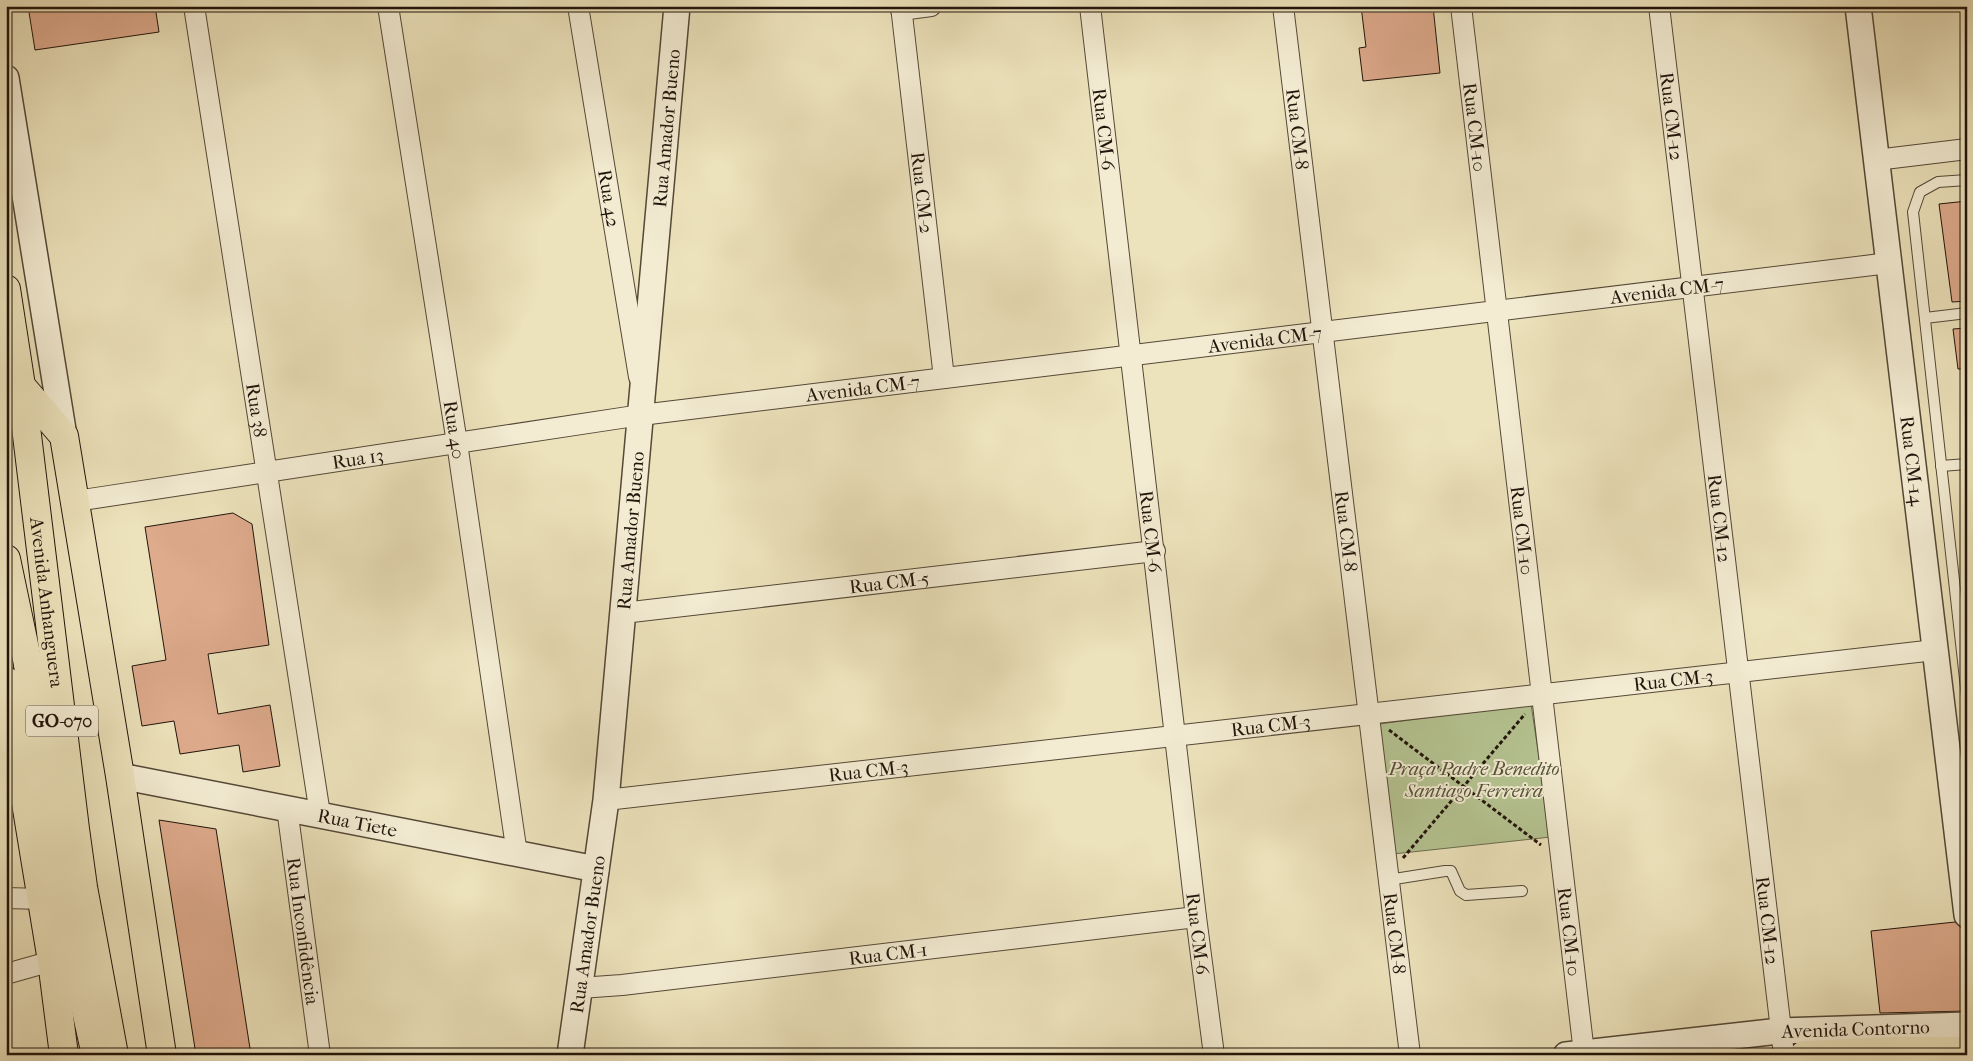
<svg xmlns="http://www.w3.org/2000/svg" width="1973" height="1061" viewBox="0 0 1973 1061" font-family="'IM FELL French Canon',serif">
<style>
.green{fill:#b5c492;stroke:#6b6c4e}
.building{fill:#deab8d;stroke:#21140b}
.lines{fill:none;stroke-linecap:round;stroke-linejoin:round}
.service-casing{stroke:#544837;stroke-width:12}
.minor-casing{stroke:#544837;stroke-width:22}
.tertiary-casing{stroke:#544837;stroke-width:28}
.trunk-casing{stroke:#21140b;stroke-width:30}
.path{stroke:#21140b;stroke-width:3;stroke-dasharray:4 2.5;stroke-linecap:butt}
.service{stroke:#f3ecd3;stroke-width:10}
.minor{stroke:#f3ecd3;stroke-width:20}
.tertiary{stroke:#f3ecd3;stroke-width:25}
.trunk{stroke:#ece2bb;stroke-width:28}
.labels{text-anchor:middle;stroke-width:4;stroke-linejoin:round;paint-order:stroke}
.shield{fill:#f3ecd3;stroke:#605547;stroke-width:1}
.shield-label{font-size:18px;font-weight:bold;fill:#21140b}
.street-label{font-size:19px;fill:#21140b;stroke:#f3ecd3}
.park-label{font-size:19px;font-style:italic;fill:#55523a;stroke:#f3ecd3}
</style>
<rect width="100%" height="100%" fill="#ece2bb"/>
<filter id="stains"><feTurbulence type="fractalNoise" baseFrequency=".004" numOctaves="4"/><feColorMatrix values="0 0 0 0 .2 0 0 0 0 .09 0 0 0 0 .02 0 0 0 .5 -.17"/></filter>
<radialGradient id="worn" r=".72"><stop offset=".6" stop-color="#630" stop-opacity="0"/><stop offset="1" stop-color="#630" stop-opacity=".3"/></radialGradient>
<path class="green" d="M1531 704 1551 837 1393 854 1379 724Z"/>
<g class="building">
<path d="M28 6H155L159 32 35 50Z"/>
<path d="M1361 6H1433L1440 73 1363 81 1359 48 1366 47Z"/>
<path d="M1967 201V301L1952 302 1939 204Z"/>
<path d="M1967 328V369H1958L1953 329Z"/>
<path d="M233 513 252 524 269 645 208 654 218 714 270 705 280 766 243 772 239 745 180 754 174 721 142 726 132 666 166 660 145 527Z"/>
<path d="M159 820 216 829 251 1055H196Z"/>
<path d="M1955 922 1961 928 1967 929V1011L1880 1013 1871 931Z"/>
</g>
<g class="lines">
<g class="service-casing">
<g id="service">
<path d="M1967 180 1938 182 1920 192 1913 212 1967 697"/>
<path d="M1925 318 1967 313"/>
<path d="M1941 466 1967 464"/>
<path d="M1388 880 1445 871H1451L1460 891 1466 895 1522 891"/>
</g>
</g>
<g class="minor-casing">
<g id="minor">
<path id="s1" d="M194 6 320 814"/>
<path id="s2" d="M388 6 457 443 517 854"/>
<path id="s3" d="M578 6 639 377"/>
<path id="s4" d="M901 6 944 378"/>
<path id="s5" d="M1090 6 1196 917 1214 1055"/>
<path id="s6" d="M1283 6 1410 1055"/>
<path id="s7" d="M1461 6 1584 1053"/>
<path id="s8" d="M1659 6 1784 1055"/>
<path d="M901 10 931 6"/>
<path d="M1876 160 1967 149"/>
<path id="s9" d="M76 501 641 415 1889 263"/>
<path id="s10" d="M623 613 1155 551"/>
<path id="s11" d="M606 800 1935 650"/>
<path id="s12" d="M287 808 320 1055"/>
<path d="M6 898 42 899"/>
<path d="M6 974 52 961"/>
<path id="s13" d="M580 988 622 985 1196 917"/>
</g>
</g>
<g class="tertiary-casing">
<g id="tertiary">
<path id="s14" d="M1858 6 1967 915"/>
<path d="M6 78 64 436"/>
<path id="s15" d="M120 776 596 869"/>
<path id="s16" d="M570 1055 606 800 677 6"/>
<path id="s17" d="M1566 1055 1780 1031 1967 1025"/>
</g>
</g>
<g class="trunk-casing">
<g id="trunk">
<path id="s18" d="M6 289 21 386 75 829 83 887 114 1055"/>
<path d="M21 386 64 436 120 776 162 1055"/>
<path d="M6 559 27 659 84 1001 94 1046"/>
<path d="M6 681 52 961 64 1055"/>
<path d="M1804 1055 1893 1051H1967"/>
</g>
</g>
<g class="path">
<path d="M1389 730 1541 845"/>
<path d="M1403 858 1525 714"/>
</g>
<use href="#service" class="service"/>
<use href="#minor" class="minor"/>
<use href="#tertiary" class="tertiary"/>
<use href="#trunk" class="trunk"/>
</g>
<g class="labels">
<rect class="shield" x="26" y="705.5" width="72" height="31" rx="4"/>
<g class="shield-label">
<text x="62" y="727">GO-070</text>
</g>
<g class="street-label">
<text dy="7" stroke="none"><textPath href="#s8" startOffset="111">Rua CM-12</textPath></text>
<text dy="7" stroke="none"><textPath href="#s7" startOffset="122">Rua CM-10</textPath></text>
<text dy="7" stroke="none"><textPath href="#s16" startOffset="932">Rua Amador Bueno</textPath></text>
<text dy="7" stroke="none"><textPath href="#s5" startOffset="124">Rua CM-6</textPath></text>
<text dy="7" stroke="none"><textPath href="#s6" startOffset="124">Rua CM-8</textPath></text>
<text dy="7" stroke="none"><textPath href="#s4" startOffset="188">Rua CM-2</textPath></text>
<text dy="7" stroke="none"><textPath href="#s3" startOffset="195">Rua 42</textPath></text>
<text dy="7" stroke="none"><textPath href="#s9" startOffset="1605">Avenida CM-7</textPath></text>
<text dy="7" stroke="none"><textPath href="#s9" startOffset="1200">Avenida CM-7</textPath></text>
<text dy="7" stroke="none"><textPath href="#s9" startOffset="795">Avenida CM-7</textPath></text>
<text dy="7" stroke="none"><textPath href="#s1" startOffset="409">Rua 38</textPath></text>
<text dy="7" stroke="none"><textPath href="#s2" startOffset="429">Rua 40</textPath></text>
<text dy="7" stroke="none"><textPath href="#s9" startOffset="285">Rua 13</textPath></text>
<text dy="7" stroke="none"><textPath href="#s14" startOffset="458">Rua CM-14</textPath></text>
<text dy="7" stroke="none"><textPath href="#s8" startOffset="516">Rua CM-12</textPath></text>
<text dy="7" stroke="none"><textPath href="#s7" startOffset="528">Rua CM-10</textPath></text>
<text dy="7" stroke="none"><textPath href="#s16" startOffset="528">Rua Amador Bueno</textPath></text>
<text dy="7" stroke="none"><textPath href="#s5" startOffset="529">Rua CM-6</textPath></text>
<text dy="7" stroke="none"><textPath href="#s6" startOffset="529">Rua CM-8</textPath></text>
<text dy="7" stroke="none"><textPath href="#s10" startOffset="268">Rua CM-5</textPath></text>
<text dy="7" stroke="none"><textPath href="#s18" startOffset="316">Avenida Anhanguera</textPath></text>
<text dy="7" stroke="none"><textPath href="#s11" startOffset="1074">Rua CM-3</textPath></text>
<text dy="7" stroke="none"><textPath href="#s11" startOffset="669">Rua CM-3</textPath></text>
<text dy="7" stroke="none"><textPath href="#s11" startOffset="264">Rua CM-3</textPath></text>
<text dy="7" stroke="none"><textPath href="#s15" startOffset="242">Rua Tiete</textPath></text>
<text dy="7" stroke="none"><textPath href="#s8" startOffset="921">Rua CM-12</textPath></text>
<text dy="7" stroke="none"><textPath href="#s12" startOffset="124">Rua Inconfidência</textPath></text>
<text dy="7" stroke="none"><textPath href="#s7" startOffset="932">Rua CM-10</textPath></text>
<text dy="7" stroke="none"><textPath href="#s5" startOffset="934">Rua CM-6</textPath></text>
<text dy="7" stroke="none"><textPath href="#s6" startOffset="934">Rua CM-8</textPath></text>
<text dy="7" stroke="none"><textPath href="#s16" startOffset="122">Rua Amador Bueno</textPath></text>
<text dy="7" stroke="none"><textPath href="#s13" startOffset="310">Rua CM-1</textPath></text>
<text dy="7" stroke="none"><textPath href="#s17" startOffset="291">Avenida Contorno</textPath></text>
</g>
<g class="park-label">
<text x="1474" y="775">Praça Padre Benedito<tspan x="1474" dy="22">Santiago Ferreira</tspan></text>
</g>
</g>
<rect width="1973" height="1061" fill="none" stroke="#ece2bb" stroke-width="25"/>
<rect x="8" y="8" width="1958" height="1046" fill="none" stroke="#21140b" stroke-width="2.5"/>
<rect x="12" y="12" width="1948" height="1036" fill="none" stroke="#21140b"/>
<rect width="100%" height="100%" filter="url(#stains)"/>
<rect width="100%" height="100%" fill="url(#worn)"/>
</svg>
